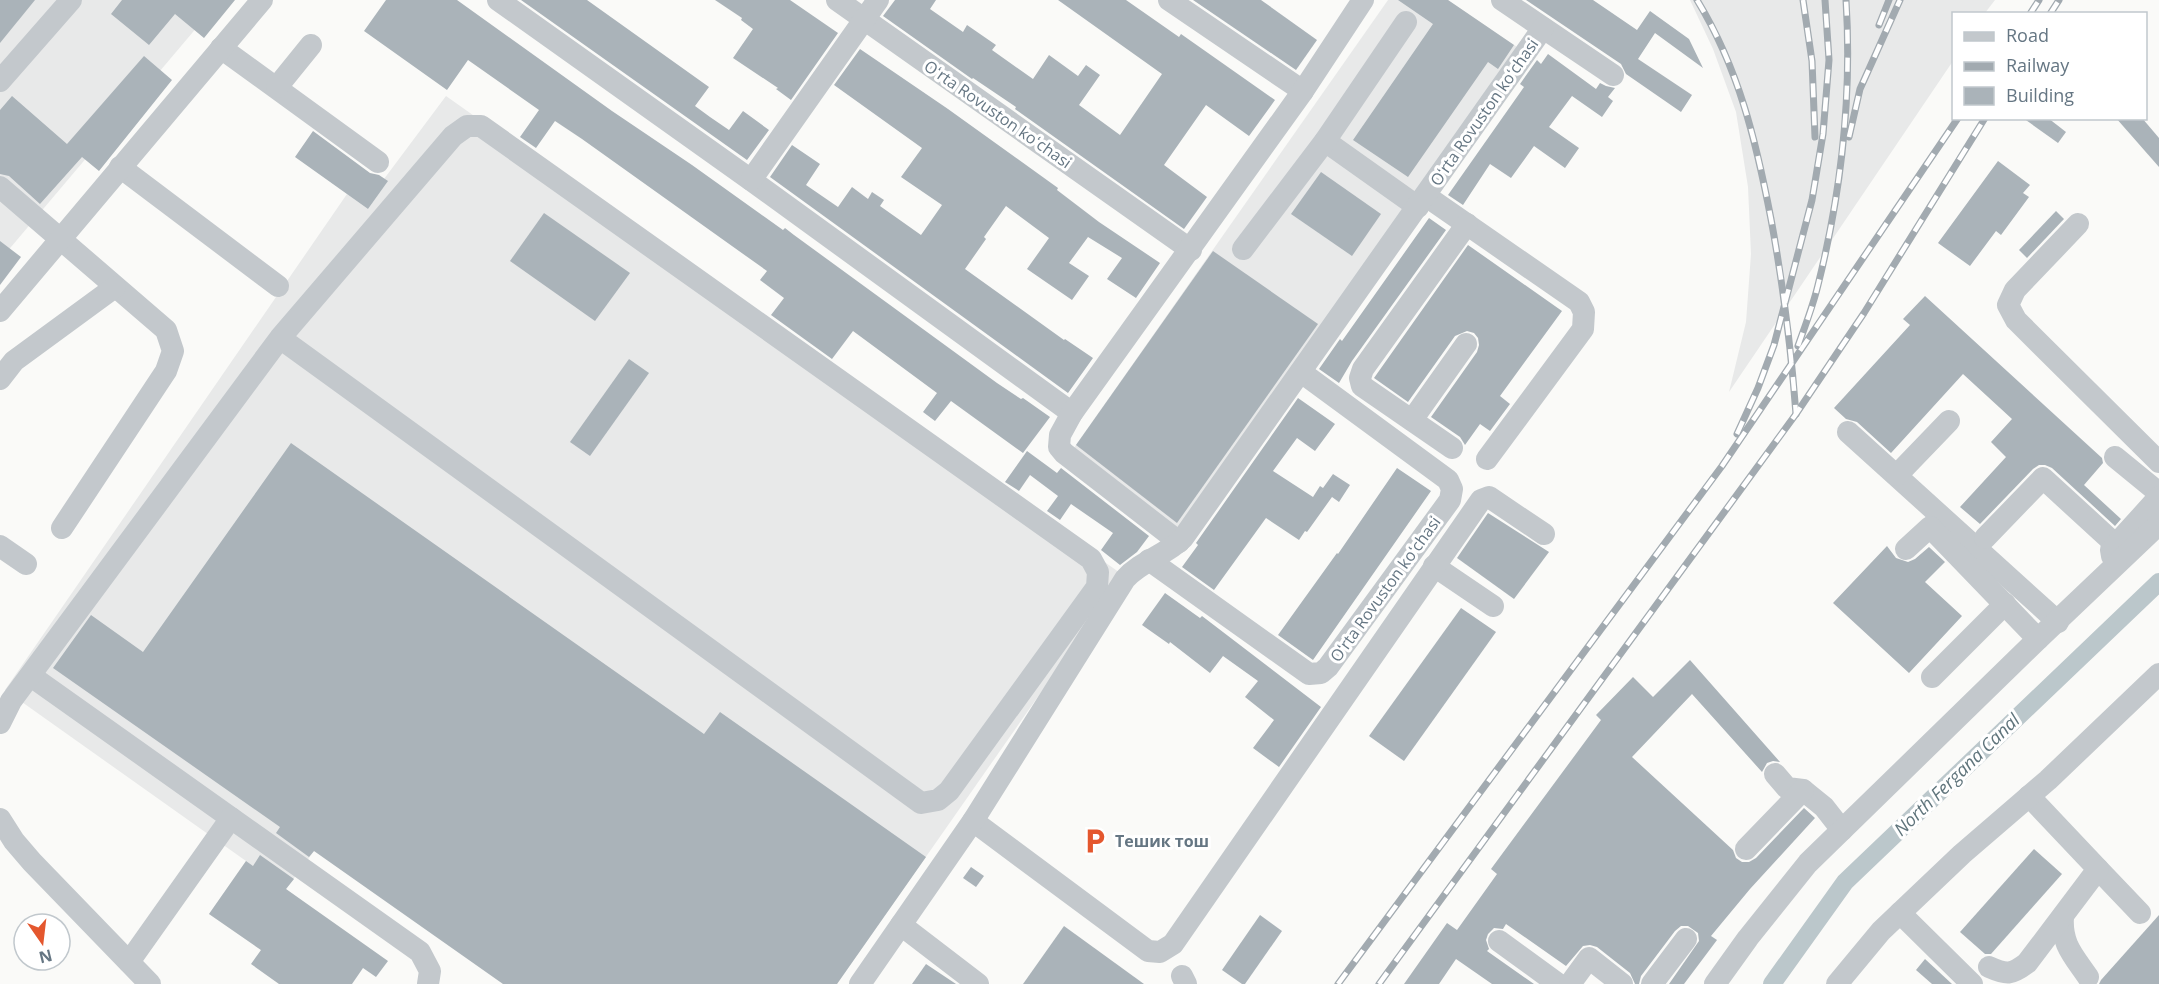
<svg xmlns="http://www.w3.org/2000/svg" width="2159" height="984" viewBox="0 0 2159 984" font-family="'Open Sans',sans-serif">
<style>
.built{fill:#e8e9e9}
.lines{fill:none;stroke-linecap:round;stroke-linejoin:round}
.canal{stroke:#bbc7cb;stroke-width:18}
.building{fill:#aab3b9}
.minor{stroke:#c3c8cc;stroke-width:22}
.rail-casing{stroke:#a2aab0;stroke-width:7}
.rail{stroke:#fff;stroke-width:4.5;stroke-dasharray:14;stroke-linecap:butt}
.labels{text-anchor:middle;stroke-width:6;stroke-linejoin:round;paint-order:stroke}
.street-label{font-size:16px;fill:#657683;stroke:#fff}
.poi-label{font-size:16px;font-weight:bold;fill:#657683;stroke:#fff;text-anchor:start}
.water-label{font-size:18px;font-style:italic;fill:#60757c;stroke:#fff}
</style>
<rect width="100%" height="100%" fill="#fafaf8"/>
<g class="built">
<path d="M0 0H220L0 260Z"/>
<path d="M1388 0H1448L1520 49 1180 532 1069 455Z"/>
<path d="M1690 0H1995L1985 13 1954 14 1953 61 1729 392 1746 322 1751 254 1748 187 1736 112 1713 49Z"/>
<path d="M446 96 1123 575 837 984 314 851 286 889 298 898 261 950 209 914 246 861 5 690 347 194 368 209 387 182 384 179Z"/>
</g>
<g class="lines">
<path class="canal" d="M1772 984 1845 882 2159 582"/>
</g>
<g class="building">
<path d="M0 0H35L0 43Z"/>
<path d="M122 0H235L204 38 175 14 149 45 111 14Z"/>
<path d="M386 0H457L612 111 692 165 783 230 785 228 794 235 997 383 1021 399 1023 398 1050 417 1023 453 951 401 935 421 923 412 937 393 853 331 832 359 771 315 784 298 760 280 767 271 582 139 555 121 536 148 520 137 539 110 468 60 447 90 364 31Z"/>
<path d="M521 0H587L709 87 695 106 710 117 729 130 743 111 769 130 747 160Z"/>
<path d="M715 0H790L838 33 791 100 776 89 778 88 733 58 753 29 741 20 742 18Z"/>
<path d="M895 0H936L930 9 963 32 967 25 996 45 992 50 1033 79 1049 55 1078 76 1086 65 1100 75 1079 105 1120 135 1162 74 1058 0H1126L1179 37 1181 34 1275 100 1249 136 1206 105 1164 165 1207 197 1184 229 1015 109 1016 107 973 78 972 79 883 16Z"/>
<path d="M1193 0H1261L1317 40 1296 70Z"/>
<path d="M1398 0H1448L1514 45 1498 69 1488 62 1408 177 1353 140 1433 24Z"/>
<path d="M1526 0H1593L1637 30 1650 11 1689 39 1703 68 1655 33 1638 59 1692 95 1681 112 1626 74 1621 64Z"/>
<path d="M860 49 948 109 1058 188 1057 190 1099 222 1160 263 1136 298 1107 279 1122 258 1088 237 1069 263 1089 276 1072 300 1027 269 1049 238 1006 206 984 237 986 239 965 269 1064 340 1065 339 1093 358 1068 393 770 177 792 145 820 164 806 185 838 207 852 187 868 199 872 192 884 200 880 206 921 235 942 205 901 177 922 148 834 85Z"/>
<path d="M1548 54 1596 89 1600 83 1606 86 1615 88 1608 97 1613 101 1602 117 1572 96 1549 127 1579 148 1565 168 1534 146 1511 178 1490 164 1463 205 1448 195 1524 87 1520 84 1537 60 1541 64Z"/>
<path d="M144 56 172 80 99 171 82 157 40 204 9 176 0 174V110L12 96 67 144Z"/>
<path d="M2023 118H2048L2066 132 2058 143Z"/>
<path d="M2116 118H2142L2159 138V167Z"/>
<path d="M313 131 370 173 379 175 388 181 368 209 295 157Z"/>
<path d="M1998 161 2030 185 2023 193 2029 197 2001 235 1996 231 1970 266 1938 243Z"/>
<path d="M1321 172 1381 214 1352 256 1291 214Z"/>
<path d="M2056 211 2064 219 2027 258 2019 250Z"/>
<path d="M544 213 630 273 595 321 510 261Z"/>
<path d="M1429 218 1446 230 1352 361 1339 383 1319 369 1340 339 1342 341Z"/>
<path d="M0 241 21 257 0 285Z"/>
<path d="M1468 245 1562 311 1500 396 1510 404 1490 431 1480 424 1465 445 1460 437 1431 417 1477 352 1479 345 1478 338 1474 333 1467 331 1455 336 1408 402 1374 378Z"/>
<path d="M1213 251 1318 324 1177 523 1076 445Z"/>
<path d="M1925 296 2102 458 2103 463 2084 485 2121 519 2115 526 2052 468 2045 465H2039L2033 469 1980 524 1960 507 2006 457 1991 442 2012 419 1963 374 1891 453 1857 422 1846 419 1834 408 1910 325 1903 319Z"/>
<path d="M629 359 649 373 590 456 570 442Z"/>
<path d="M1298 398 1335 424 1315 451 1297 438 1273 471 1313 497 1320 486 1323 488 1333 474 1350 485 1339 502 1332 497 1307 532 1305 531 1299 540 1266 518 1214 590 1182 567 1198 545 1196 543Z"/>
<path d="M291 443 704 734 720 712 926 857 837 984H503L314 851 309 857 276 833 280 827 53 668 91 615 143 652Z"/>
<path d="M1027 451 1057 473 1061 468 1149 536 1137 552 1120 565 1101 550 1113 533 1071 504 1060 520 1047 511 1058 496 1030 475 1019 491 1005 482Z"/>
<path d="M1397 468 1431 491 1313 660 1278 635 1337 553 1338 554Z"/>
<path d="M1488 513 1549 552 1514 599 1457 558Z"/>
<path d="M1887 546 1896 558 1908 562 1915 559 1929 547 1945 562 1925 582 1962 616 1909 673 1833 603Z"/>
<path d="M1165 593 1200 618 1202 616 1321 707 1279 767 1253 748 1274 720 1245 697 1258 681 1223 656 1210 673 1170 642 1169 644 1142 625Z"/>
<path d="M1461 608 1496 632 1404 761 1369 736Z"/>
<path d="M1690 660 1780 762 1773 761 1767 763 1762 772 1692 694 1632 757 1733 850 1736 858 1742 862H1749L1756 858 1804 808 1815 818 1750 889 1711 936 1717 940 1684 984H1669L1699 941 1698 933 1688 926H1681L1675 931 1641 976 1639 984H1635L1630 973 1597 947 1590 945 1583 946 1566 966 1506 924 1503 929 1494 928 1488 934 1486 940 1489 949 1487 951 1534 984H1492L1456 959 1439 984H1404L1447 923 1457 930 1497 874 1491 869 1601 720 1596 715 1633 677 1653 697Z"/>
<path d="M2034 849 2062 874 1991 954H1985L1960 932Z"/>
<path d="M260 855 294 879 286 889 388 961 376 977 363 968 352 984H279L251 964 261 950 209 914 246 861 253 866Z"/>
<path d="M971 867 984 876 976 887 963 878Z"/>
<path d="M1260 915 1282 931 1245 984H1242L1222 970Z"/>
<path d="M2159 915V984H2099L2101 980Z"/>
<path d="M1064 926 1144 984H1023Z"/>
<path d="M1925 959 1952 984H1932L1916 970Z"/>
<path d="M926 964 956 984H912Z"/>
</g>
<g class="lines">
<g class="minor">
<path d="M498 0 751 180 1072 413"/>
<path d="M837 0 1191 250"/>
<path d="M1169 0 1303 91"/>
<path d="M1502 0 1613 75"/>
<path d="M221 48 378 162"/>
<path d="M0 81 71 0"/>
<path d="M277 87 311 45"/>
<path d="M1325 141 1418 207"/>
<path d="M120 167 278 286"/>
<path d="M751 180 878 0"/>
<path d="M0 187 166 330 173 351 166 371 62 528"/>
<path d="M1426 196 1579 302 1584 312 1583 329 1487 459"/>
<path d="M2078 224 2015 290 2008 305 2016 320 2159 462"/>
<path d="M1243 249 1325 141 1406 22"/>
<path d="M0 311 262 0"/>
<path d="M0 379 14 361 115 287"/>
<path d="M1412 420 1466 344"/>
<path d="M1848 432 2058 622"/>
<path d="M1452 448 1362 386 1360 378 1363 369 1467 224"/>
<path d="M2115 457 2159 493"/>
<path d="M1897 475 1949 421"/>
<path d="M1985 538 2043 478 2116 545"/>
<path d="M1179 542 1064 453 1059 447 1060 435 1072 413 1303 91 1363 0"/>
<path d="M0 546 26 564"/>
<path d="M1906 549 1930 527 2038 639"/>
<path d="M2112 556 2111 550 2159 497"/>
<path d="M1149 560 1309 674 1321 673 1328 667 1450 500 1452 489 1448 480 1301 372"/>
<path d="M1434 566 1493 606"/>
<path d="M31 676 420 952 430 971 428 984"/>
<path d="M1932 677 2005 604"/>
<path d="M0 723 11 701 280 338 453 136 467 126H481L1091 559 1098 572 1097 587 949 791 938 800 921 803 280 338"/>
<path d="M1775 774 1787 788 1803 790 1824 807 1842 830"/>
<path d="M0 819 14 841 32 862 150 984"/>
<path d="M973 821 1148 951 1160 952 1173 944 1481 500 1489 497 1544 534"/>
<path d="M1746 849 1803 790"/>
<path d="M2098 869 2140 913"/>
<path d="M1900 913 1972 984"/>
<path d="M2063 916C2061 944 2073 955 2088 977"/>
<path d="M901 925 978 984"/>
<path d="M1499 941 1558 984"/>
<path d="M129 962 231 818"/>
<path d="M1989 967C2007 975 2011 975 2027 963L2098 869 2029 796"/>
<path d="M1182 976 1186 984"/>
<path d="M860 984 973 821 1125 579C1141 561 1166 555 1183 538L1543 28"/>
<path d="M1570 984 1589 958 1622 984"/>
<path d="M1652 984 1686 939"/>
<path d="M1715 984 1748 938 1808 863 2038 639 2159 524"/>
<path d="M1837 984 1881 931 1962 854 2048 780 2159 674"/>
</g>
<g class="rail-casing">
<g id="rail">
<path d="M1697 0C1739 69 1756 141 1771 219 1783 284 1791 348 1796 414"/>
<path d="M1803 0 1812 61 1815 137"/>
<path d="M2030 14 2039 0"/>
<path d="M2050 14 2059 0"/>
<path d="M1879 25 1889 0"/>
<path d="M1849 137 1860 89 1900 0"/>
<path d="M1798 346C1805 326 1813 306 1818 285 1841 193 1852 95 1846 0"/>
<path d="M1737 434 1758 388 1774 345 1812 200 1823 134 1829 60 1825 0"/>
<path d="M1338 984 1722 466 1958 118"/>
<path d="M1379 984 1796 414 1864 313 1985 118"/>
</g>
</g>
<use href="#rail" class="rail"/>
</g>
<defs>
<g id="parking-bare" transform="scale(2.07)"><path d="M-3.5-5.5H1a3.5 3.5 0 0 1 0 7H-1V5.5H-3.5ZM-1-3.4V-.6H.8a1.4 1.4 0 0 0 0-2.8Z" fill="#e4572e" stroke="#fff" stroke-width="2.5" paint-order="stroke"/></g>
</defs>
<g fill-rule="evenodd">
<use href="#parking-bare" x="1095" y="841"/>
</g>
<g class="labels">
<g class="street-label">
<text transform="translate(1484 112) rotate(-55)" y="6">Oʻrta Rovuston koʻchasi</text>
<text transform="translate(998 114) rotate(35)" y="6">Oʻrta Rovuston koʻchasi</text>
<text transform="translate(1385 589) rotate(-54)" y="6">Oʻrta Rovuston koʻchasi</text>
</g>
<g class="poi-label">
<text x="1115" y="847">Тешик тош</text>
</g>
<g class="water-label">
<text transform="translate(1957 775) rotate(-44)" y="6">North Fergana Canal</text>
</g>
</g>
<rect x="1952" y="12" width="195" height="108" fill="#ffffff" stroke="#c1c8cd" stroke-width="1.5"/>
<rect x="1964" y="32" width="30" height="9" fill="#c3c8cc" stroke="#c1c8cd" stroke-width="1.5"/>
<text x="2006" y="42" font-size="18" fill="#657683">Road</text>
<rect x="1964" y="62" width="30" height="9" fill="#a2aab0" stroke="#c1c8cd" stroke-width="1.5"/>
<text x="2006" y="72" font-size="18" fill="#657683">Railway</text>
<rect x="1964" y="87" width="30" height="18" fill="#aab3b9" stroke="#c1c8cd" stroke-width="1.5"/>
<text x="2006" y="102" font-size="18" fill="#657683">Building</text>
<g transform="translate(42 942) rotate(166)"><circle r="28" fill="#ffffff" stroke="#c1c8cd" stroke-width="1.5"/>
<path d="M0-4.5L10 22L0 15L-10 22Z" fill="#e4572e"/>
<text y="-9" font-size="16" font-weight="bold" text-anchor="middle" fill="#657683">N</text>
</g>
</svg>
